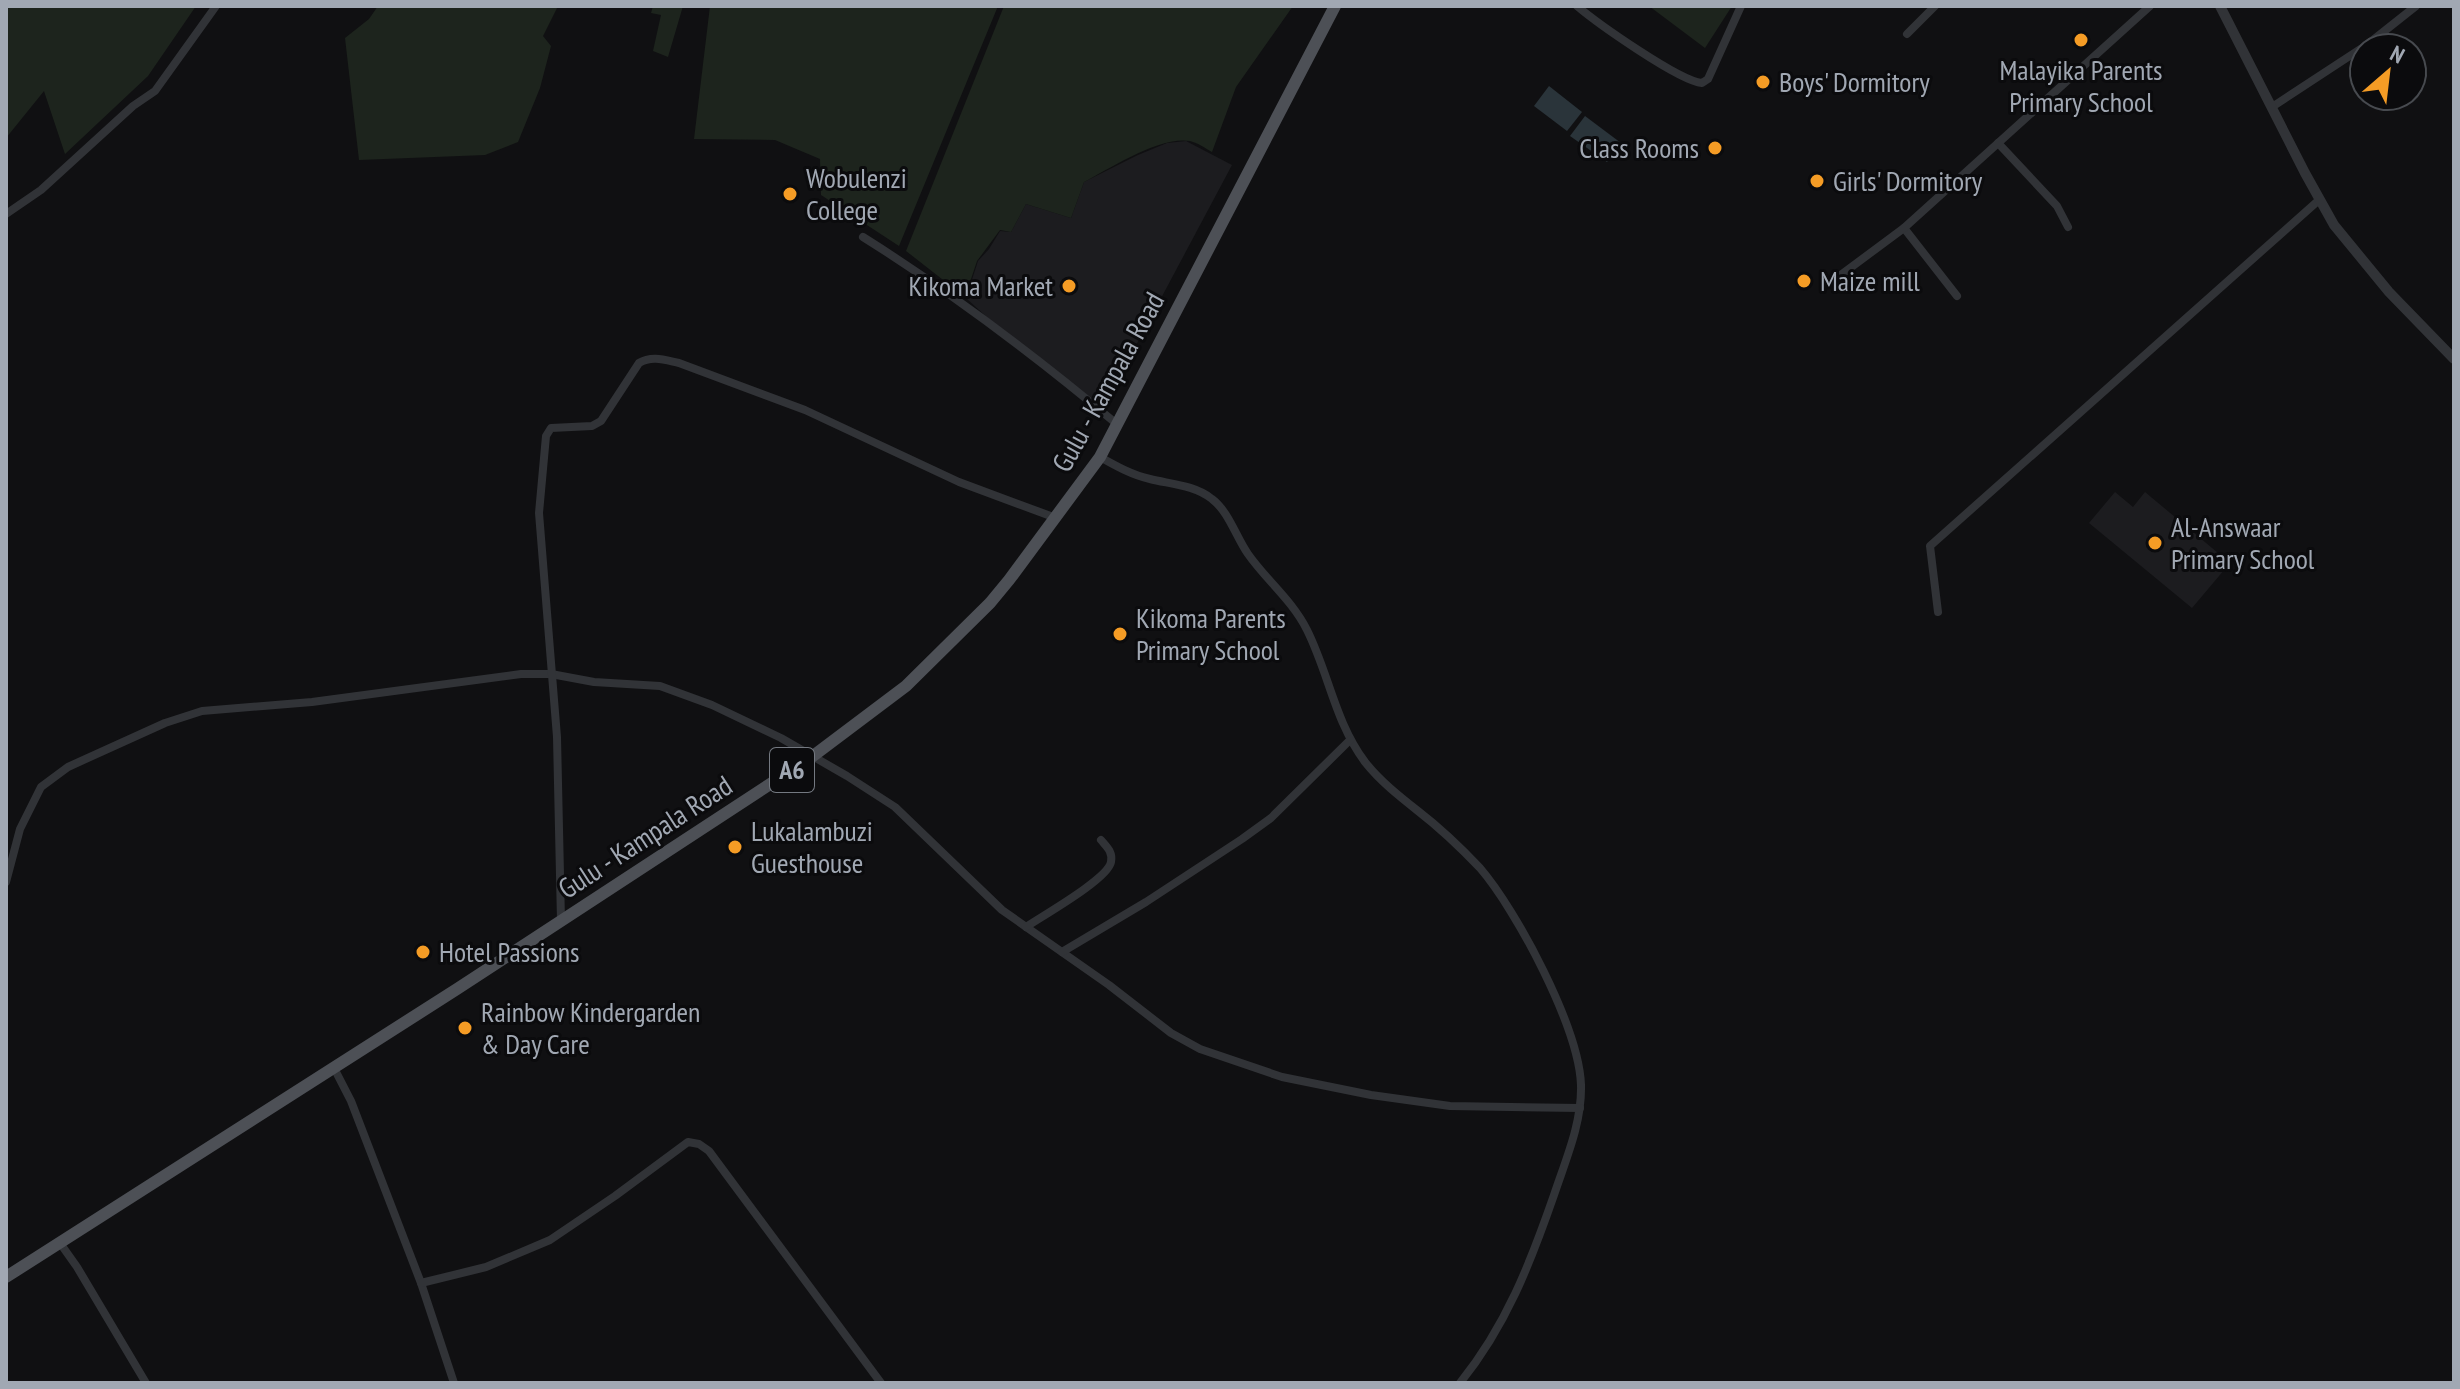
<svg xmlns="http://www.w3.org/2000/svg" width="2460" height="1389" viewBox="0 0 2460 1389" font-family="'PT Sans Narrow',sans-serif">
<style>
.built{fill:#1c1c1f}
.green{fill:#1d241d}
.water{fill:#2a343a}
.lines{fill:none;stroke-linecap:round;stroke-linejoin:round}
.minor{stroke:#313337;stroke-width:8}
.tertiary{stroke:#313337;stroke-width:10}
.primary{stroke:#4d5056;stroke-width:12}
.poi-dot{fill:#f59c25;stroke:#0b0b0d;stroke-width:3}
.labels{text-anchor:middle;stroke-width:6;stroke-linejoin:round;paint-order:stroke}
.shield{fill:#0b0b0d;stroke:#747981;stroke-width:2}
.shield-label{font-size:26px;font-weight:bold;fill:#a1a8b3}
.poi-label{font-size:28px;fill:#a1a8b3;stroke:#0b0b0d;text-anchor:start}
.street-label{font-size:28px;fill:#a1a8b3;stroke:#0b0b0d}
</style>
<rect width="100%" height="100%" fill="#101012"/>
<g class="built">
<path d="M1186 141 1232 165 1102 409 991 321 966 298 978 261 989 249 1000 231 1011 232 1026 204 1071 218 1084 182 1138 155 1167 143Z"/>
<path d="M2115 492 2133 507 2145 492 2230 563 2192 608 2089 523Z"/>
</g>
<g class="green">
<path d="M6 6H196L148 76 65 154 44 91 6 138Z"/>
<path d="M378 6H581L557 8 543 36 551 46 540 88 518 142 485 155 359 160 345 38 369 19Z"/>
<path d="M653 6H683L668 57 653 51 661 15 651 13Z"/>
<path d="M710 6H998L899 246 821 195 820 159 775 140 694 139Z"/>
<path d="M1004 6H1293L1236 87 1212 152C1205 148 1198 143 1190 141 1159 136 1111 168 1084 182L1071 218 1026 204 1011 232 1000 230 977 261 965 297 906 251Z"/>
<path d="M1649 6H1732L1705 48Z"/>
</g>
<g class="water">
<path d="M1549 86 1582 112 1567 131 1534 106Z"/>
<path d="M1585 116 1621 143 1607 162 1570 136Z"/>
</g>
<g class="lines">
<g class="minor">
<path d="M1577 6C1597 23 1679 81 1702 83L1708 79 1741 6"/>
<path d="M1907 34 1935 6"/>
<path d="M2272 107 2368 44 2416 6"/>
<path d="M1998 143 2057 206 2068 227"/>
<path d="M6 214 41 190 133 106 155 91 216 6"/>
<path d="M1904 228 1957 296"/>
<path d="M863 237C952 293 1037 357 1118 425"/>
<path d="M1838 277 1904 228 2150 6"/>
<path d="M1100 457C1116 466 1132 475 1150 479 1170 484 1195 485 1212 499 1229 512 1236 537 1248 554 1267 581 1292 600 1307 630 1329 674 1335 722 1365 762 1380 781 1399 796 1418 811 1440 828 1461 848 1480 868 1517 911 1579 1028 1581 1085 1582 1123 1566 1159 1554 1195 1530 1264 1506 1326 1460 1383"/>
<path d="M1938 612 1930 546 2319 200"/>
<path d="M6 882 20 829 41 787 68 767 165 723 202 711 312 702 521 674H551L594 682 660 686 712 705 781 738 847 776 895 807 1002 910 1109 985 1171 1033 1200 1049 1282 1077 1371 1095 1450 1106 1580 1108"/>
<path d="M561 921 557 737 539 513 546 436 551 428 592 426 601 421 639 363C652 355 665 360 679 363L805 410 959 482 1056 518"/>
<path d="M1026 927C1042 916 1108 879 1111 862 1113 852 1107 847 1101 840"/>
<path d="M1062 952 1146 902 1242 839 1271 818 1350 740"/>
<path d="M334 1068 351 1101 421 1283 454 1383"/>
<path d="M60 1243 77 1267 146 1383"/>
<path d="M421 1283 486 1267 550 1240 615 1196 688 1142 699 1144 709 1151 881 1383"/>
</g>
<path class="tertiary" d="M2220 6 2305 173 2334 225 2389 292 2454 359"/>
<path class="primary" d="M6 1277 457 989 813 756 906 686 990 603 1009 580 1100 457 1335 6"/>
</g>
<g class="poi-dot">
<circle cx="2081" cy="40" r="8"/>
<circle cx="1763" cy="82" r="8"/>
<circle cx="1715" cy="148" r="8"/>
<circle cx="1817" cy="181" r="8"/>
<circle cx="790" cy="194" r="8"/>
<circle cx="1804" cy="281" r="8"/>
<circle cx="1069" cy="286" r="8"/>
<circle cx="2155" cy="543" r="8"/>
<circle cx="1120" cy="634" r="8"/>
<circle cx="735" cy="847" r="8"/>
<circle cx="423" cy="952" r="8"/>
<circle cx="465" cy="1028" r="8"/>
</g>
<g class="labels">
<rect class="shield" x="770" y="748" width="44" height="44" rx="6"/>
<g class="shield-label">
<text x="792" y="779">A6</text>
</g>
<g class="poi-label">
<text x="2081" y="80" text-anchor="middle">Malayika Parents<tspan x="2081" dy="32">Primary School</tspan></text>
<text x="1779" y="92">Boys' Dormitory</text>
<text x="1699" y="158" text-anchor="end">Class Rooms</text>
<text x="806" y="188">Wobulenzi<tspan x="806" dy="32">College</tspan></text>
<text x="1833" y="191">Girls' Dormitory</text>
<text x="1820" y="291">Maize mill</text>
<text x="1053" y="296" text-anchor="end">Kikoma Market</text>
<text x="2171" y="537">Al-Answaar<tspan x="2171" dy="32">Primary School</tspan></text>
<text x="1136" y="628">Kikoma Parents<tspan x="1136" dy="32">Primary School</tspan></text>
<text x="751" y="841">Lukalambuzi<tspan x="751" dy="32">Guesthouse</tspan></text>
<text x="439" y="962">Hotel Passions</text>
<text x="481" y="1022">Rainbow Kindergarden<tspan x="481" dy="32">&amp; Day Care</tspan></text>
</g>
<g class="street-label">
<text transform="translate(1108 382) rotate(-61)" y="10">Gulu - Kampala Road</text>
<text transform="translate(645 837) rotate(-33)" y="10">Gulu - Kampala Road</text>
</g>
</g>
<rect width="2460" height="1389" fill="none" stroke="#a1a8b3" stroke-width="16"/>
<g transform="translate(2388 72) rotate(28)"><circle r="38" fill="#0b0b0d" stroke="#474a4f" stroke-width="2"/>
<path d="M0-6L14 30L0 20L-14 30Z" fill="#f59c25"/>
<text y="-12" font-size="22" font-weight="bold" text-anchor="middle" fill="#a1a8b3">N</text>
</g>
</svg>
